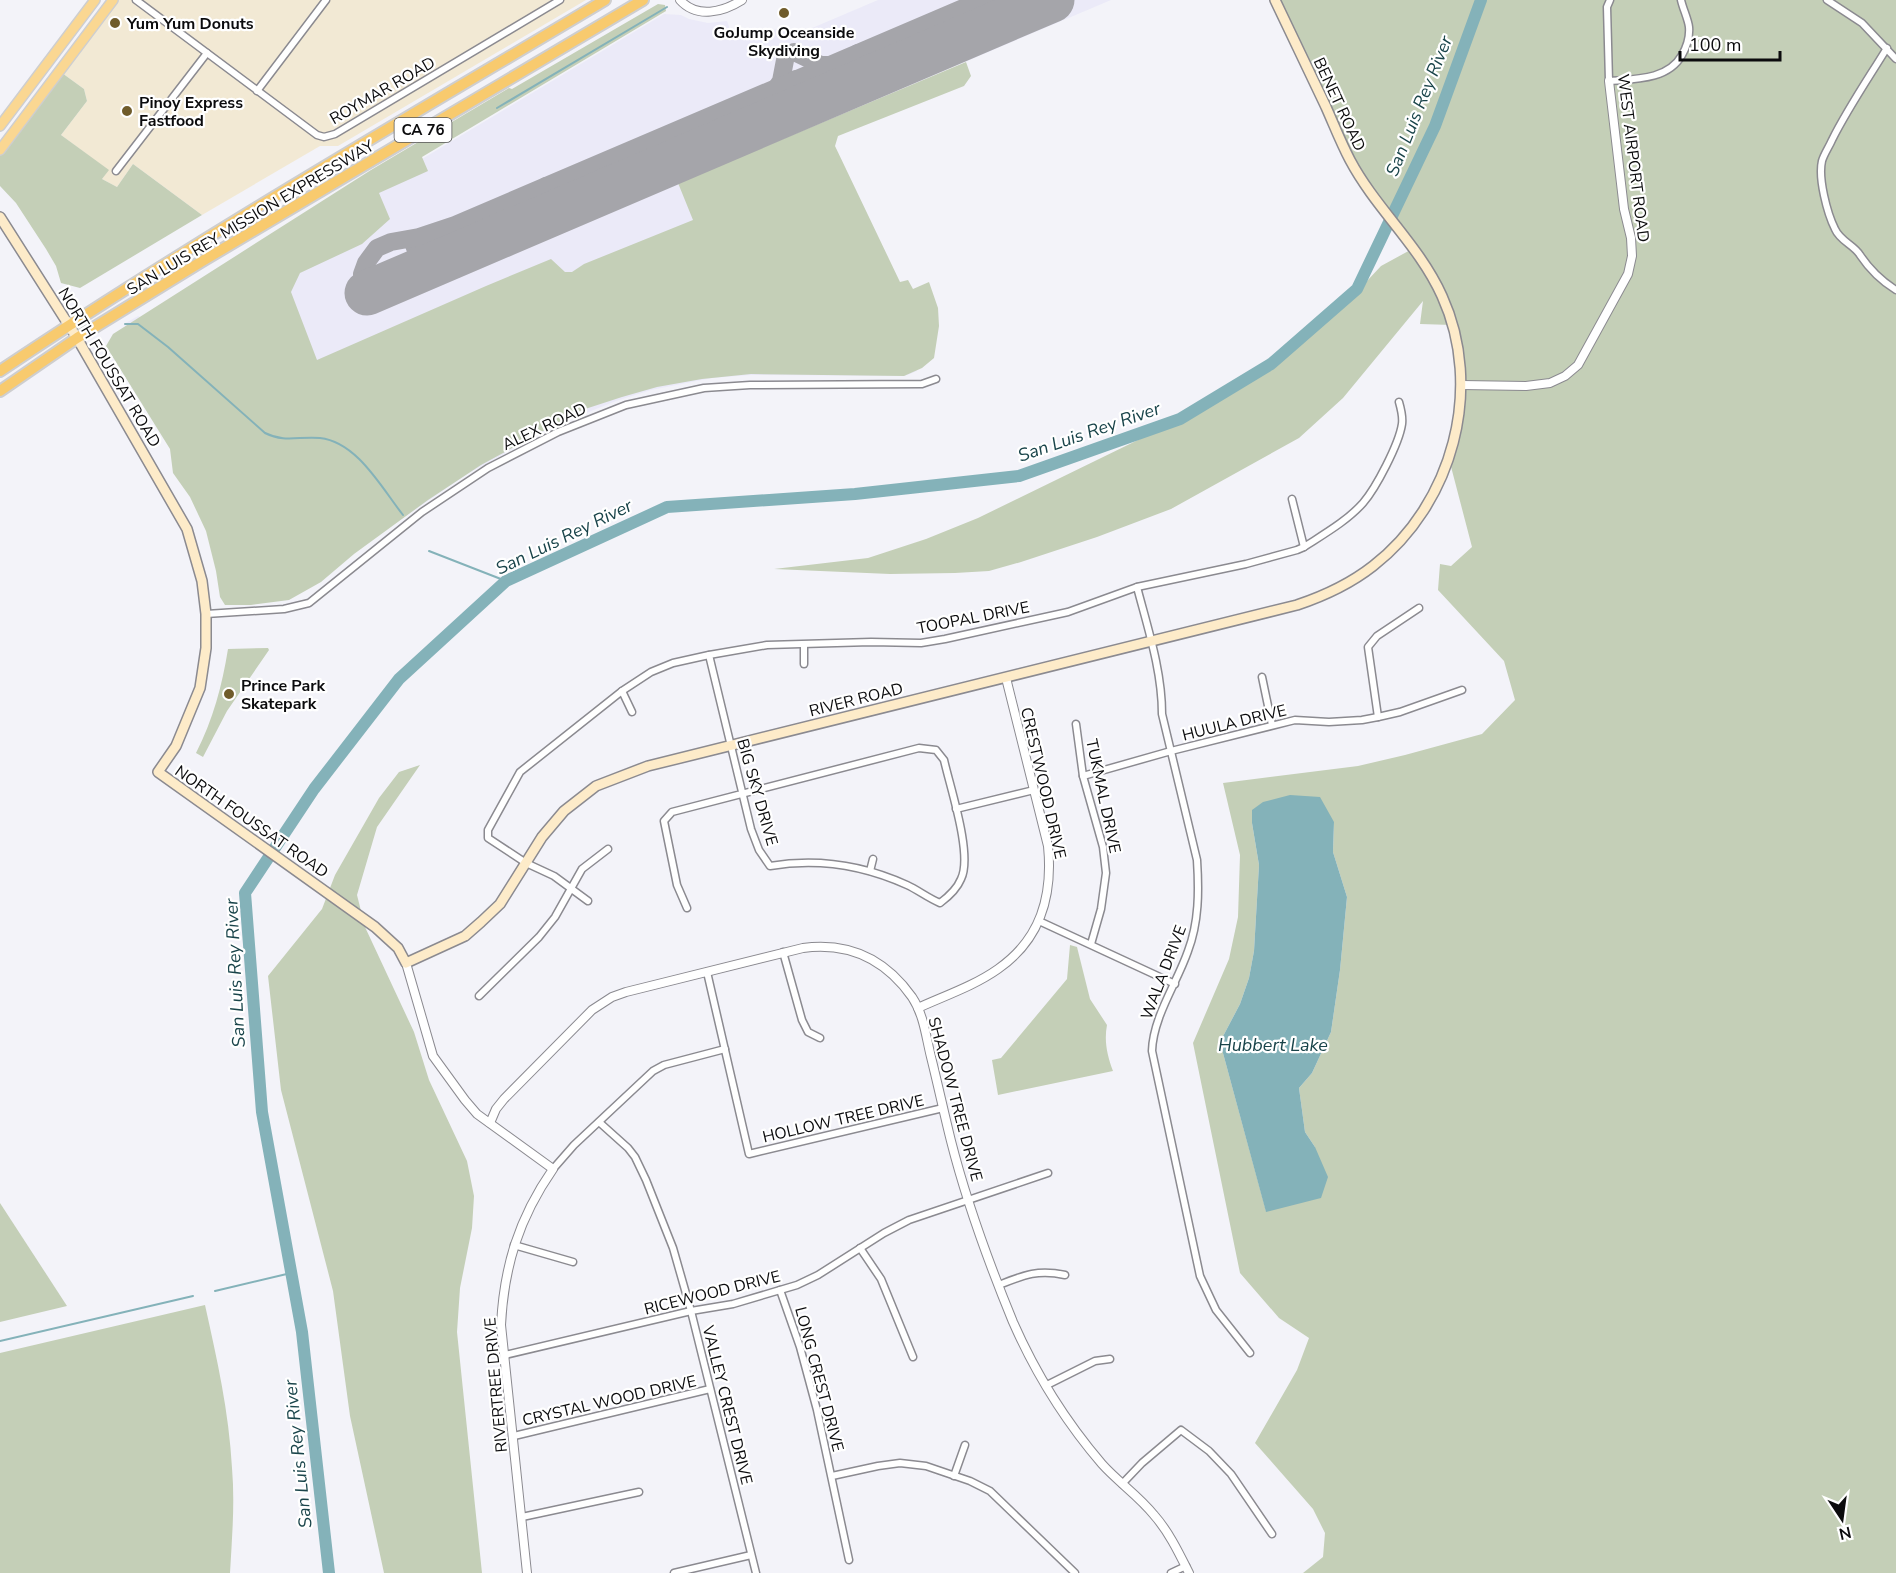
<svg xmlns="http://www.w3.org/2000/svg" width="1896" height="1573" viewBox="0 0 1896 1573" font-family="'Nunito Sans',sans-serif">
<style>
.commercial{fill:#f2e9d4}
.built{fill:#ebeaf8}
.green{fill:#c4cfb7;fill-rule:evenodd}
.water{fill:#84b2b9}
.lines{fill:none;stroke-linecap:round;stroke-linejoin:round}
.stream{stroke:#84b2b9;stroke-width:2}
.river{stroke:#84b2b9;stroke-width:12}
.taxiway{stroke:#a5a5aa;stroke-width:18}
.runway{stroke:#a5a5aa;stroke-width:45}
.minor-casing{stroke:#8b8a90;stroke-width:9}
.tertiary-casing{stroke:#8b8a90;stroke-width:10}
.secondary-casing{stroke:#8b8a90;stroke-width:12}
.primary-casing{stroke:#cececf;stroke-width:12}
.trunk-casing{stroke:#cececf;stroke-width:14}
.minor{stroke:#fff;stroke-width:6}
.tertiary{stroke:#fff;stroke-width:8}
.secondary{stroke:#fdebc9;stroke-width:9}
.primary{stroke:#fad792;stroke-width:9}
.trunk{stroke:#f8ca6e;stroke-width:10}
.poi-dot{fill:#705c2b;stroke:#fff;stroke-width:2}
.labels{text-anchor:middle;stroke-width:4.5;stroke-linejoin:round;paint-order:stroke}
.shield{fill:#fff;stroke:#545456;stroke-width:1.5}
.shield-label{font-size:15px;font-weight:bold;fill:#0b0b0d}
.poi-label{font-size:16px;font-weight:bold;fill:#0b0b0d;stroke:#fff;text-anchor:start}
.street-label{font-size:16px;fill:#0b0b0d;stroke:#fff}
.water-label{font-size:18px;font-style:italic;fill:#19444a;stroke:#fff}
</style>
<rect width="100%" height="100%" fill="#f3f3f9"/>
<path class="commercial" d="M119 0H586L338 146H320L202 215 133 164 117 187 102 179 108 170 61 135 87 101 84 89 62 73Z"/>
<path class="built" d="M878 0H1111L847 112 823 134 873 267 917 371 910 374 904 376 751 375 712 378 651 390 616 401 559 424 467 474 400 520 128 335 124 324 138 316 150 322 664 14 681 15 689 19 708 23 727 21 732 35 752 27 755 33 758 35 786 26 791 37Z"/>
<g class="green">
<path d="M1275 0H1896V1573H1303L1323 1557 1325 1533 1313 1509 1255 1443 1297 1370 1309 1338 1279 1318 1240 1273 1193 1043 1229 959 1238 917 1240 855 1223 783 1358 766 1405 755 1482 734 1515 700 1504 661 1438 590 1440 564 1451 566 1472 547 1449 459 1462 385 1452 325 1420 324 1423 301 1343 398 1299 438 1171 509 1097 537 1021 562 989 571 955 573 890 574 774 569 868 558 926 539 978 518 1140 439 1242 386 1294 350 1338 312 1381 266 1414 248 1369 189ZM1252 810 1334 822 1333 852 1347 897 1340 970 1331 1032 1312 1073 1299 1088 1305 1132 1315 1147 1266 1211 1220 1042 1240 1004 1249 978 1254 951 1259 865 1252 823Z"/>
<path d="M658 4 665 5 666 11 422 157 428 171 379 193 390 219 362 244 300 273 291 292 317 360 486 286 551 259 565 272H572L584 264 693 220 678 183 966 62 971 76 964 86 838 136 835 146 900 282 908 280 913 289 929 282 938 308 939 326 934 358 922 368 904 376 751 374 702 379 657 387 622 397 582 410 481 465 428 500 354 554 321 582 289 600 251 605H225L220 597 216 571 206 531 190 497 173 473 170 449 106 346 113 334 371 170 509 88 512 89Z"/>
<path d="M62 73 84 89 87 101 61 135 109 170 102 179 117 187 133 164 202 215 80 288 61 283 56 266 46 249 16 203 0 186V156Z"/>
<path d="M268 648 269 650 227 711 203 757 196 753C213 720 222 686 228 649Z"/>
<path d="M420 765 377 827 357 895 365 927 414 1032 429 1080 467 1161 474 1196 472 1228 460 1288 457 1332 482 1573H384L350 1416 333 1291 281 1090 268 976 322 909 335 875 379 798 399 772Z"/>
<path d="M1070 945 1077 947 1090 999 1107 1025C1104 1041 1107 1055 1113 1071L998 1095 992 1060 1001 1058 1067 979Z"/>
<path d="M0 1203 67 1306 0 1322Z"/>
<path d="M205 1305C217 1359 229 1412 232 1468 235 1503 232 1538 230 1573H0V1353Z"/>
</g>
<path class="water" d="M1290 795 1320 797 1334 822 1333 852 1347 897 1340 970 1331 1032 1312 1073 1299 1088 1305 1132 1315 1147 1328 1177 1321 1198 1266 1212 1220 1042 1240 1004 1249 978 1254 951 1259 865 1252 823V810L1263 802Z"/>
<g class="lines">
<g class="stream">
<path d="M497 108 667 7"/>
<path d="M125 324H138L168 347 265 433C285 443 299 436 320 438 357 442 381 487 403 515"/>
<path d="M429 551 506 581"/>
<path d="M215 1291 291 1273"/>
<path d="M0 1341 193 1296"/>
</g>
<path class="river" d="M329 1573 302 1332 262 1112 245 893 314 789 399 679 506 581 667 507 855 494 1019 476 1180 419 1271 364 1357 289 1435 126 1481 0"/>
<g class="taxiway">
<path d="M994 0C994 12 1000 18 1012 17"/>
<path d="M794 52 821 65H828"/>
<path d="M858 53C850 59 853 66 857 73L866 77 875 76"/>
<path d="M777 87 781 81 786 55"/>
<path d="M776 118 787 102 796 79"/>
<path d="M546 186 555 187 562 199 560 207 553 213"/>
<path d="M423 269 414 245 417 241 428 236"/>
<path d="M367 293 362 274 366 263 377 248 391 242 419 237 455 225 982 0"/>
</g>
<path class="runway" d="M367 293 1052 0"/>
<g class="minor-casing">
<g id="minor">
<path d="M136 0 317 135 324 137 335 134 560 0"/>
<path d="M1610 0 1607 7 1609 81C1635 79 1668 80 1682 55 1687 46 1690 38 1689 27 1688 19 1683 9 1681 0"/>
<path d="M1827 0 1862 23 1896 59"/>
<path d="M1887 48C1868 79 1848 108 1832 140 1829 147 1824 154 1822 161 1818 178 1827 213 1835 229 1840 241 1854 245 1860 255 1870 270 1880 280 1896 290"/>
<path d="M257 91 326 0"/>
<path d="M116 171 207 53"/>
<path d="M1292 499 1304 547"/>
<path d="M1137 587C1148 629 1162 671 1162 714L1197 860C1199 891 1199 922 1188 951 1177 983 1153 1017 1152 1051L1200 1276 1216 1310 1250 1353"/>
<path d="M206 614 284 609 309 603 422 512 488 468 558 432 626 405 704 388 750 385 922 384 936 379"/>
<path d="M804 664V645"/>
<path d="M1262 677 1272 725"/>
<path d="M622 691 632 712"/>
<path d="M1378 717 1368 647 1377 636 1419 608"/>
<path d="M1076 724 1083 776 1103 847 1106 873 1101 909 1091 944"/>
<path d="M1083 776 1171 751 1295 720 1329 722 1362 720 1378 717 1400 712 1462 690"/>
<path d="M956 809 1034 790"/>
<path d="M870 871 873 859"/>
<path d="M588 901 554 876 526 863 488 838V830L520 772 622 691 651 672 673 663 709 655 767 645 871 642 921 643 945 639 1068 612 1137 587 1246 564 1297 550 1304 547C1324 534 1347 521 1363 503 1376 488 1399 444 1402 424 1403 417 1401 409 1399 402"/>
<path d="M687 908 677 885 664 821 672 812 919 748 936 750 944 760C950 787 973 855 961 879 957 889 948 897 940 903 928 898 918 890 907 885 863 865 817 858 770 866L759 850 751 829 709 655"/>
<path d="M1039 921 1175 984"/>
<path d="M783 952 802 1020 808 1032 820 1038"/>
<path d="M707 972 749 1154 943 1108"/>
<path d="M479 996 539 937 555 917 582 869 608 849"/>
<path d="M599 1122 628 1148 635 1157 646 1180 673 1248 691 1311 756 1573"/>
<path d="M553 1169 574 1145 653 1071 664 1065 725 1049"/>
<path d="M514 1245 573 1262"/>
<path d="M860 1248 881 1279 913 1357"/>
<path d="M999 1285C1024 1275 1038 1269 1065 1275"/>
<path d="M780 1290 800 1347 817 1410 849 1560"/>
<path d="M505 1355 691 1311 733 1304 797 1285 818 1275 884 1233 909 1220 1048 1173"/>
<path d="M1047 1385 1095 1361 1110 1359"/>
<path d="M514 1436 710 1389"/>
<path d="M832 1476 878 1466 900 1463 926 1466 970 1481 990 1491 1075 1573"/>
<path d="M954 1476 965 1445"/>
<path d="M1122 1484 1142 1463 1181 1430 1209 1451 1231 1474 1272 1534"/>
<path d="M522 1517 639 1492"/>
<path d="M674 1573 751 1555"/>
<path d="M1171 1573 1186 1566"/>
</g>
</g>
<g class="tertiary-casing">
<g id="tertiary">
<path d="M680 0C697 19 723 12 742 0"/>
<path d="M1462 385 1526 386 1550 383 1565 376 1578 365 1628 274 1632 256 1631 238 1624 209 1609 81"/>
<path d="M406 963 433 1056 465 1100 477 1114 553 1169C519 1218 504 1266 501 1325L527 1573"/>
<path d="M918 1008C944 996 974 986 998 969 1041 939 1053 896 1048 846L1006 678"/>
<path d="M490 1123 496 1109 504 1099 592 1010 612 997 626 992 803 948C849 942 885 959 912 997 924 1015 926 1037 931 1057 938 1085 944 1113 951 1141 966 1200 990 1266 1013 1322 1035 1372 1066 1422 1102 1464 1118 1482 1139 1496 1154 1515 1169 1532 1179 1553 1189 1573"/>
</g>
</g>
<g class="secondary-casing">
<path id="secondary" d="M0 217 77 338 187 529 202 581 206 614V648L200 688 176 746 158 772 375 927 398 948 406 963 465 936 481 922 500 904 542 837 564 811 596 786 648 766 1297 605C1324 596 1350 584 1373 566 1453 504 1484 388 1442 296 1419 245 1376 209 1350 160 1341 143 1334 125 1326 107 1309 71 1292 36 1275 0"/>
</g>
<g class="primary-casing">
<g id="primary">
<path d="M0 126 95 0"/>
<path d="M0 150 113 0"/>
</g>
</g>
<g class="trunk-casing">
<g id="trunk">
<path d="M0 371C197 239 402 121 605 0"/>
<path d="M0 391 77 338 204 260 643 0"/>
</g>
</g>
<use href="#minor" class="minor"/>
<use href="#tertiary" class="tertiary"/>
<use href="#secondary" class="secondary"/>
<use href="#primary" class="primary"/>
<use href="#trunk" class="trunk"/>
</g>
<g class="poi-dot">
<circle cx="784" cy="13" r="6"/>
<circle cx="115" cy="23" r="6"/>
<circle cx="127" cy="111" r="6"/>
<circle cx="229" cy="694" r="6"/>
</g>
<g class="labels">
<rect class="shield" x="394.5" y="118" width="57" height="24" rx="4.5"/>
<g class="shield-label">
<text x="423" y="135">CA 76</text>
</g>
<g class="poi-label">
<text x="127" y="29">Yum Yum Donuts</text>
<text x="784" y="38" text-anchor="middle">GoJump Oceanside<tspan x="784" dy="18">Skydiving</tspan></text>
<text x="139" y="108">Pinoy Express<tspan x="139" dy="18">Fastfood</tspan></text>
<text x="241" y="691">Prince Park<tspan x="241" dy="18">Skatepark</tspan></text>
</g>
<g class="street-label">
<text transform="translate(382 90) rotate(-30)" y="6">ROYMAR ROAD</text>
<text transform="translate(1340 104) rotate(65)" y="6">BENET ROAD</text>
<text transform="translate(1634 158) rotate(83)" y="6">WEST AIRPORT ROAD</text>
<text transform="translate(250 217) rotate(-31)" y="6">SAN LUIS REY MISSION EXPRESSWAY</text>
<text transform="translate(110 367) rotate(59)" y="6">NORTH FOUSSAT ROAD</text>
<text transform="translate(544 426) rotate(-25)" y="6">ALEX ROAD</text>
<text transform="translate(973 617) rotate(-11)" y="6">TOOPAL DRIVE</text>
<text transform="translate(856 699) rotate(-14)" y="6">RIVER ROAD</text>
<text transform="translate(1234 722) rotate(-14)" y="6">HUULA DRIVE</text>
<text transform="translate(1044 783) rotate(77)" y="6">CRESTWOOD DRIVE</text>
<text transform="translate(758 792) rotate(74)" y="6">BIG SKY DRIVE</text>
<text transform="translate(1104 796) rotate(78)" y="6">TUKMAL DRIVE</text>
<text transform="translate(252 821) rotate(35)" y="6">NORTH FOUSSAT ROAD</text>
<text transform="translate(1163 972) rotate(-69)" y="6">WALA DRIVE</text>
<text transform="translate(956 1099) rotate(75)" y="6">SHADOW TREE DRIVE</text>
<text transform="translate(843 1118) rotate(-13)" y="6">HOLLOW TREE DRIVE</text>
<text transform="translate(712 1292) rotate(-14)" y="6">RICEWOOD DRIVE</text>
<text transform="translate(820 1379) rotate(75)" y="6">LONG CREST DRIVE</text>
<text transform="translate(495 1385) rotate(-95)" y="6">RIVERTREE DRIVE</text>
<text transform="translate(609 1400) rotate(-13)" y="6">CRYSTAL WOOD DRIVE</text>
<text transform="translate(728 1405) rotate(76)" y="6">VALLEY CREST DRIVE</text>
</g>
<g class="water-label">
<text transform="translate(1419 106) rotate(-68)" y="6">San Luis Rey River</text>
<text transform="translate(1089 432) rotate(-19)" y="6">San Luis Rey River</text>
<text transform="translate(564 537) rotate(-26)" y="6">San Luis Rey River</text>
<text transform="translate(235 973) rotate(-93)" y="6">San Luis Rey River</text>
<text x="1273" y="1051">Hubbert Lake</text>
<text transform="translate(298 1454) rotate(-96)" y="6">San Luis Rey River</text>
</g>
</g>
<g transform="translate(1842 1519) rotate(167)" stroke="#ffffff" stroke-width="4.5" paint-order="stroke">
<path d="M0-4.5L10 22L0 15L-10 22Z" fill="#0b0b0d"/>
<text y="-9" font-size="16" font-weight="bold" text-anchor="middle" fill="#0b0b0d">N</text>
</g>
<path d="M1680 51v9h100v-9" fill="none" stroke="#0b0b0d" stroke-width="3"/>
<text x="1689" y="51" font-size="18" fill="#0b0b0d" stroke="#ffffff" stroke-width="4.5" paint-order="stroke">100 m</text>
</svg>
